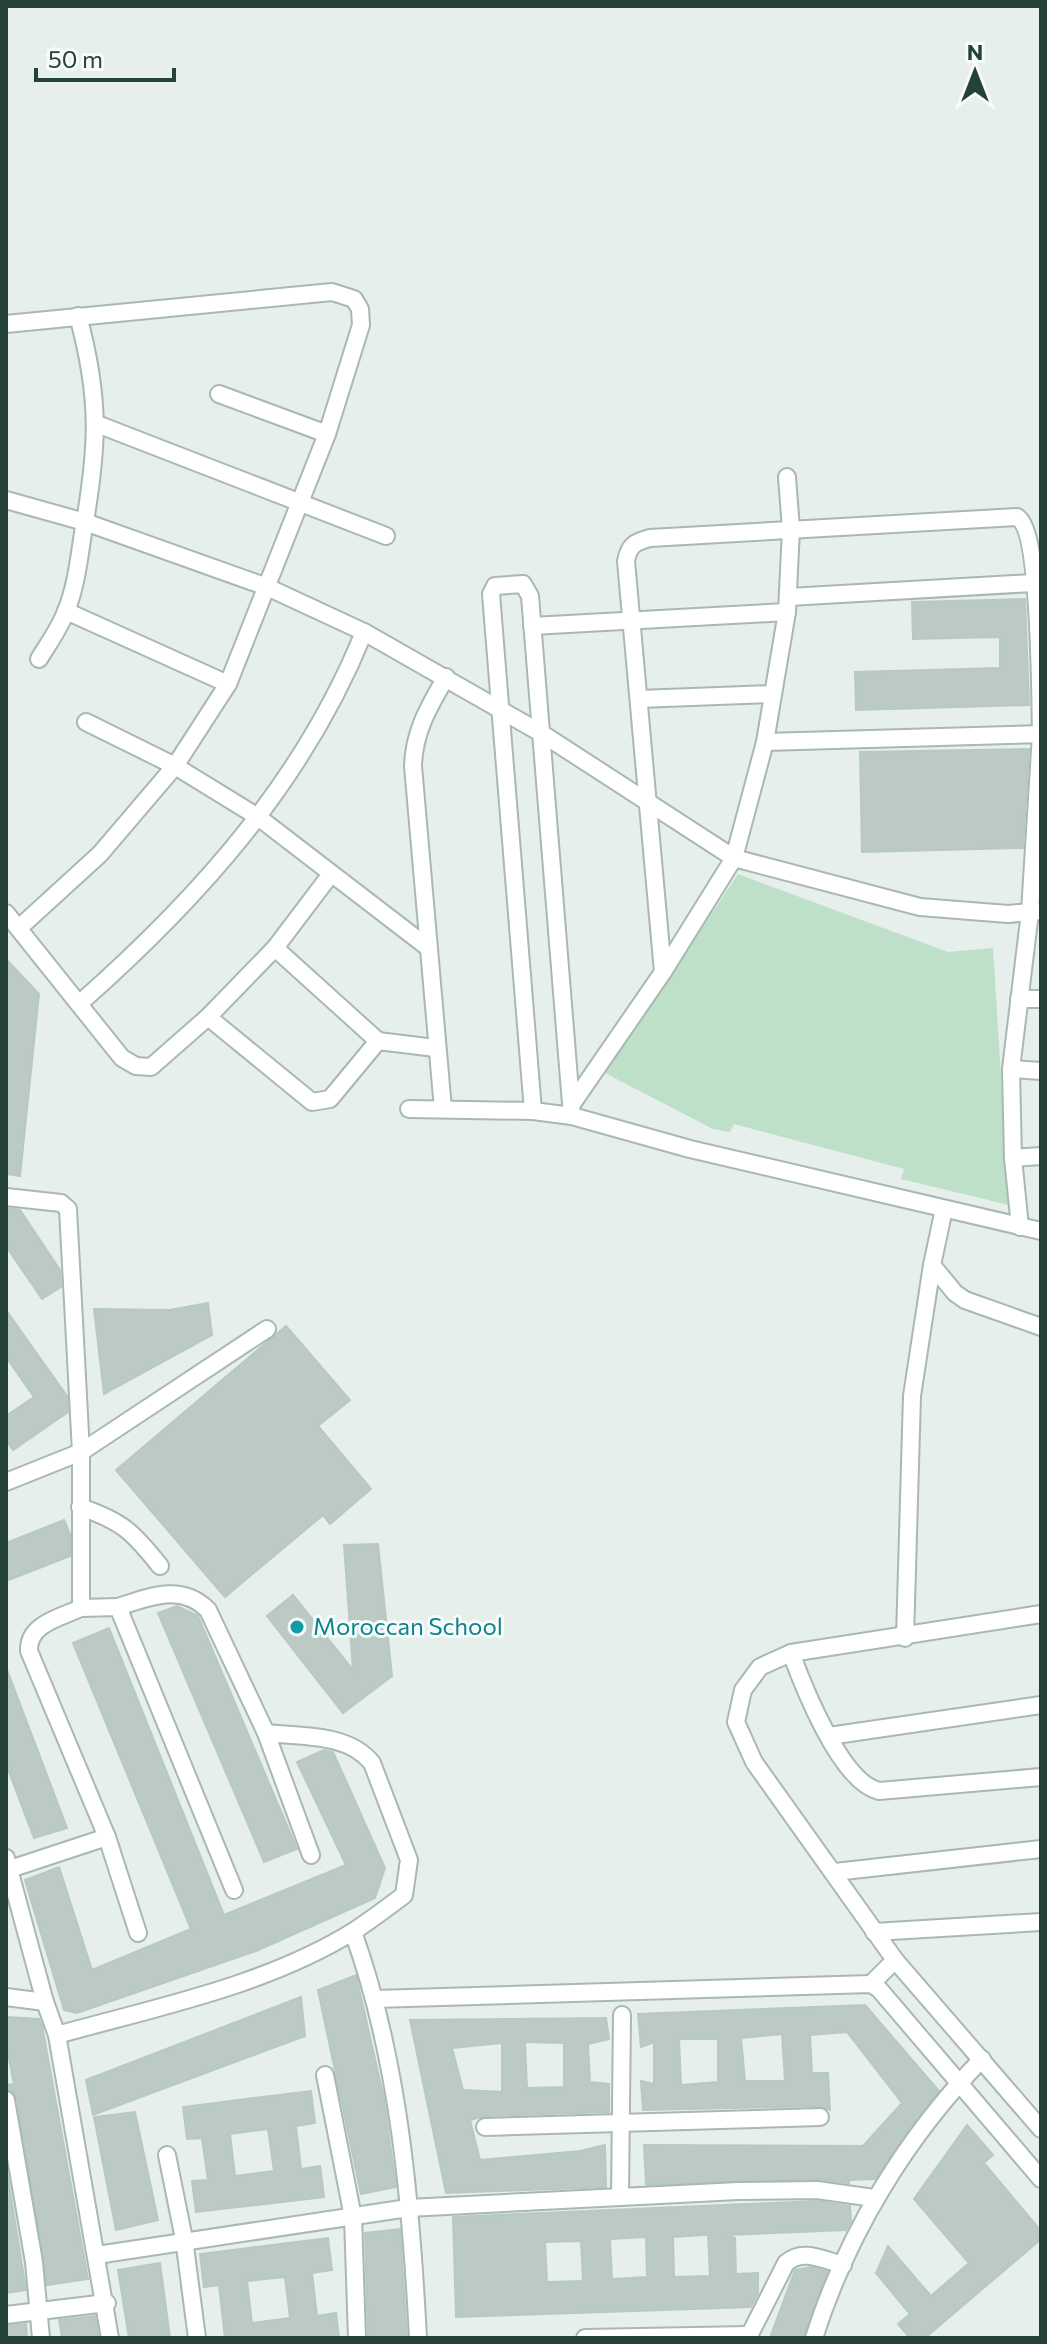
<svg xmlns="http://www.w3.org/2000/svg" width="1047" height="2344" viewBox="0 0 1047 2344" font-family="Commissioner,sans-serif">
<style>
.green{fill:#bfe0c8}
.building{fill:#bbcac4;stroke:#b8c9c2;stroke-width:2;fill-rule:evenodd}
.lines{fill:none;stroke-linecap:round;stroke-linejoin:round}
.minor-casing{stroke:#a8b8b2;stroke-width:20}
.minor{stroke:#fff;stroke-width:16}
.culture-dot{fill:#0f9aa8;stroke:#f7fbf9;stroke-width:3}
.labels{text-anchor:middle;stroke-width:6;stroke-linejoin:round;paint-order:stroke}
.culture-label{font-size:24px;fill:#0d838f;stroke:#f7fbf9;text-anchor:start}
</style>
<rect width="100%" height="100%" fill="#e6efeb"/>
<path class="green" d="M738 874 948 952 993 948 1009 1205 901 1179 904 1169 734 1124 730 1132 713 1129 605 1073Z"/>
<g class="building">
<path d="M1025 599 1029 705 856 710 855 672 1000 668V637L913 639 912 602Z"/>
<path d="M1029 749 1023 848 862 852 860 752Z"/>
<path d="M6 959 39 994 20 1176 6 1174Z"/>
<path d="M6 1208 20 1210 60 1270 61 1287 42 1299 6 1246Z"/>
<path d="M208 1303 212 1335 104 1394 94 1309 170 1310Z"/>
<path d="M6 1310 67 1396 68 1412 13 1450 6 1440V1416L34 1397 6 1357Z"/>
<path d="M286 1326 350 1400 318 1426 371 1489 330 1524 323 1515 225 1597 116 1470Z"/>
<path d="M64 1520 70 1534V1556L6 1581V1543Z"/>
<path d="M378 1544 392 1676 343 1713 267 1616 293 1595 353 1670 344 1545Z"/>
<path d="M177 1606 198 1616 297 1849 264 1862 158 1613Z"/>
<path d="M109 1628 224 1915 346 1865 297 1762 324 1750 333 1752 385 1868 375 1898 256 1951 77 2013 64 2010 25 1880 59 1867 92 1970 191 1929 73 1643Z"/>
<path d="M6 1667 67 1828 34 1838 6 1764Z"/>
<path d="M356 1975 384 2099 396 2187 361 2194 318 1990Z"/>
<path d="M301 1997 305 2036 93 2115 86 2080Z"/>
<path d="M865 2005 939 2091 875 2179 849 2180V2183L817 2179 646 2185 644 2145 863 2146 902 2103 847 2032 810 2035 812 2073H828L830 2110 820 2106 643 2110 641 2081 654 2084V2042L641 2047 638 2014ZM782 2034 785 2081H745L741 2038ZM679 2039H718V2082L681 2085Z"/>
<path d="M6 2017 39 2019 42 2025 88 2279 47 2285 17 2098 6 2089V2085L14 2084 6 2044Z"/>
<path d="M606 2018 609 2039 588 2044 590 2082 609 2084V2112L485 2116 470 2120 480 2160 580 2151 605 2145 606 2187 446 2193 410 2020ZM525 2042 564 2043V2087L527 2088ZM502 2043V2092L463 2090 452 2048Z"/>
<path d="M311 2091 315 2123 296 2126 301 2169 320 2166 324 2197 196 2212 192 2181 208 2180 202 2138 187 2139 183 2107ZM268 2129 274 2171 235 2176 230 2134Z"/>
<path d="M135 2112 158 2220 116 2230 94 2117Z"/>
<path d="M967 2125 993 2155 984 2163 1041 2231V2239L925 2338H910L898 2324 910 2314 876 2273 888 2246 931 2296 969 2263 914 2199Z"/>
<path d="M6 2165 26 2290 6 2293Z"/>
<path d="M816 2201 850 2206 851 2221 846 2230 726 2235 735 2238 736 2274 758 2273V2293L751 2307 456 2317 453 2217ZM703 2235H708L710 2276 674 2277 673 2237ZM646 2237 647 2277 612 2279 610 2239ZM581 2241 583 2281 547 2282 545 2242Z"/>
<path d="M400 2229 407 2338H368L365 2233Z"/>
<path d="M328 2238 332 2270 312 2273 317 2316 336 2313 339 2338H225L219 2285 204 2287 200 2254ZM285 2277 290 2318 252 2323 247 2281Z"/>
<path d="M160 2263 170 2338H129L118 2270Z"/>
<path d="M812 2267 827 2272 803 2338H770L795 2270Z"/>
<path d="M95 2316 99 2338H62L59 2320Z"/>
<path d="M26 2324 27 2338H6V2326Z"/>
</g>
<g class="lines">
<g class="minor-casing">
<g id="minor">
<path d="M6 324 332 292 354 299 360 309 361 325 327 434 228 684 175 766 100 854 19 928"/>
<path d="M219 394 327 434"/>
<path d="M97 424 386 536"/>
<path d="M6 500 85 522 267 587 364 632 541 733 734 858 920 907 1008 914 1041 911"/>
<path d="M789 597 1033 583"/>
<path d="M66 611 228 684"/>
<path d="M532 626 787 612"/>
<path d="M39 659C48 644 60 628 66 611 76 587 79 559 83 533 98 448 101 400 78 316"/>
<path d="M639 699 773 694"/>
<path d="M86 722 175 766 258 817 426 946"/>
<path d="M765 742 1041 734 1030 912 1011 1069 1013 1158 1020 1227"/>
<path d="M6 913 122 1058 136 1066 151 1067 208 1017 275 948 331 874"/>
<path d="M663 972 626 561C629 545 635 542 650 538L1017 517C1041 530 1040 701 1041 734"/>
<path d="M1019 999H1041"/>
<path d="M80 1003C199 898 304 781 364 632"/>
<path d="M208 1017 312 1102 330 1099 378 1041 275 948"/>
<path d="M378 1041 435 1048"/>
<path d="M1011 1069 1041 1071"/>
<path d="M572 1104 663 972 734 858 765 742 787 612 791 529 787 477"/>
<path d="M409 1109 533 1111 572 1116 690 1149 1041 1231"/>
<path d="M443 1109 413 766C414 731 429 707 446 677"/>
<path d="M533 1111 491 594 495 586 523 584 530 596 572 1116"/>
<path d="M1013 1158 1041 1156"/>
<path d="M6 1197 61 1203 68 1209 81 1452 6 1482"/>
<path d="M944 1209 932 1265 955 1293 965 1300 1041 1327"/>
<path d="M80 1507C122 1521 133 1532 160 1566"/>
<path d="M118 1607C150 1597 181 1583 208 1610L266 1733 311 1855"/>
<path d="M81 1608 118 1607 234 1890"/>
<path d="M1041 1614 791 1653C804 1688 841 1782 879 1791L1041 1777"/>
<path d="M905 1638 912 1396 932 1265"/>
<path d="M791 1653 760 1667 743 1690 736 1722 754 1762 895 1960 871 1984"/>
<path d="M829 1736 1041 1705"/>
<path d="M6 1858 45 2002 57 2035C157 2007 265 1986 354 1931 371 1920 388 1907 404 1895L409 1860 372 1763C348 1733 302 1737 266 1733"/>
<path d="M10 1869 107 1837"/>
<path d="M835 1872 1041 1849"/>
<path d="M353 1932C399 2059 411 2203 418 2338"/>
<path d="M874 1932 1041 1922"/>
<path d="M138 1933 107 1837 29 1651C28 1624 59 1618 81 1608V1452L267 1329"/>
<path d="M895 1960 1041 2129"/>
<path d="M6 1997 45 2002"/>
<path d="M374 1999 871 1984 879 1989 1041 2179"/>
<path d="M57 2035 110 2338"/>
<path d="M325 2075 353 2217 357 2338"/>
<path d="M6 2100 34 2262 41 2338"/>
<path d="M485 2127 820 2117"/>
<path d="M167 2155 184 2239 197 2338"/>
<path d="M620 2197 622 2015"/>
<path d="M97 2255 408 2208 738 2191 817 2190 874 2198"/>
<path d="M6 2315 107 2303"/>
<path d="M585 2338 749 2335"/>
<path d="M748 2338 786 2263C803 2248 823 2260 843 2265"/>
<path d="M814 2338C847 2234 906 2137 982 2059"/>
</g>
</g>
<use href="#minor" class="minor"/>
</g>
<circle class="culture-dot" cx="297" cy="1627" r="8"/>
<g class="labels">
<g class="culture-label">
<text x="313" y="1635">Moroccan School</text>
</g>
</g>
<rect width="1047" height="2344" fill="none" stroke="#24423a" stroke-width="16"/>
<g transform="translate(975 72)" stroke="#f7fbf9" stroke-width="6" paint-order="stroke">
<path d="M0-6L14 30L0 20L-14 30Z" fill="#24423a"/>
<text y="-12" font-size="22" font-weight="bold" text-anchor="middle" fill="#24423a">N</text>
</g>
<path d="M36 68v12h138v-12" fill="none" stroke="#24423a" stroke-width="4"/>
<text x="48" y="68" font-size="24" fill="#24423a" stroke="#f7fbf9" stroke-width="6" paint-order="stroke">50 m</text>
</svg>
